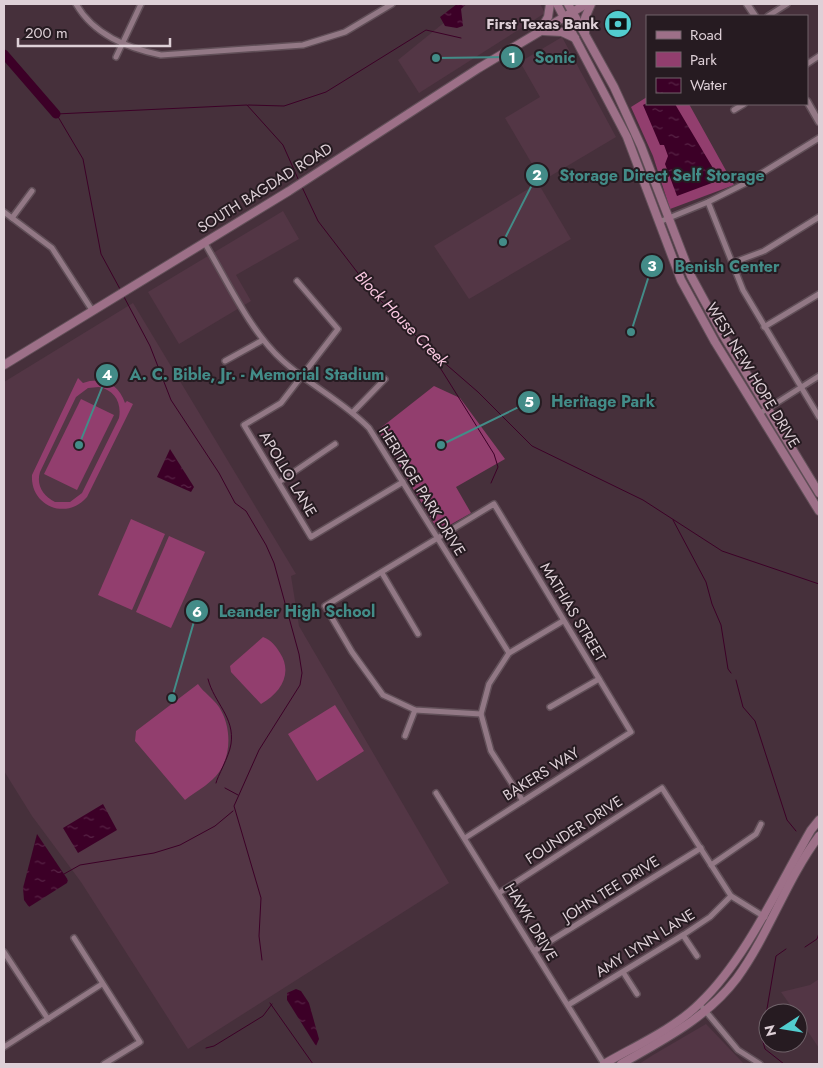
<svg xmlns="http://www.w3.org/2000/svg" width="823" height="1068" viewBox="0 0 823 1068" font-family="Jost,sans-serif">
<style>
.built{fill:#533645}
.green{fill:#923e6e;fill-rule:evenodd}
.water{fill:url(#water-ripples)}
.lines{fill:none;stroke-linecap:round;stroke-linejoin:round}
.stream{stroke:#3c0027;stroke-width:1}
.river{stroke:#3c0027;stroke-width:9}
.minor-casing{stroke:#614f58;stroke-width:8}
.tertiary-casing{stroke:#614f58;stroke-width:9}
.secondary-casing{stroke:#614f58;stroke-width:10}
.minor{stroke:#927885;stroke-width:5}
.tertiary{stroke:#927885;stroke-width:6}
.secondary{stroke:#9d7088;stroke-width:8}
.labels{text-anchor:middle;stroke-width:4;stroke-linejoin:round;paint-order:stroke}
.poi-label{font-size:15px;font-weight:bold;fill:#ded0d7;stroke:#261b21;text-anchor:end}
.street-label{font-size:15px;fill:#ded0d7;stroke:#261b21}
.water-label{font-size:16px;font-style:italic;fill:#fbc9e2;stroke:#261b21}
.leader{fill:none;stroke:#438c88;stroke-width:2}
.callout-dot{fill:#438c88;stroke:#261b21;stroke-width:2}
.mark-label{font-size:15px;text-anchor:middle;font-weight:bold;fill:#fff}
.callout-label{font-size:16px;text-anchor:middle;font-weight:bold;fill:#438c88;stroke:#261b21;stroke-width:4;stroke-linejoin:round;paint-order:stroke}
</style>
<defs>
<pattern id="water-ripples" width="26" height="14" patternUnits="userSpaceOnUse" patternTransform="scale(1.25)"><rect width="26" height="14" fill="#3c0027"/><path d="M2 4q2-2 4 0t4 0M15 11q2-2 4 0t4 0" fill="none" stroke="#582446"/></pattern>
</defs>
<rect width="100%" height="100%" fill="#46303b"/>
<g class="built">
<path d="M467 4H540L545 13 419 93 398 60Z"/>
<path d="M562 37 616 137 542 181 505 118 540 97 520 62Z"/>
<path d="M538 183 571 239 469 299 434 246Z"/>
<path d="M283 211 299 239 236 275 251 301 179 344 148 292Z"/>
<path d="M133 303 296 574 291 576 299 626 449 883 188 1049 81 882 32 816 4 771V382Z"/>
<path d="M819 979V1048L798 1017V1013H796L781 992 810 985Z"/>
<path d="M706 1024 744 1064H639L653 1055Z"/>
</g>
<g class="green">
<path d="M647 97V104H689L734 185 670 209 653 156 631 107Z"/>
<path d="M78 378 83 383C102 376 119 384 125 403L127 401 133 404 87 497C67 521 30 506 32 475ZM99 387C114 390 122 402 119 418L82 493 70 502H55C43 496 36 485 40 472L76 397 88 388Z"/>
<path d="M434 386 460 398 505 459 456 487 471 513 441 530 436 527 378 430Z"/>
<path d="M81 399 114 415 77 490 44 474Z"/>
<path d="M131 519 165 534 132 610 98 595Z"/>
<path d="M169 536 205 552 171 628 136 612Z"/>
<path d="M263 637C271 640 276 646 280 653 293 673 281 693 261 704L231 672 230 666Z"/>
<path d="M198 684C204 693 213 698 219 707 232 727 232 758 216 776 207 786 195 792 185 800L135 741 136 731Z"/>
<path d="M335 705 364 751 317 781 288 734Z"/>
</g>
<g class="water">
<path d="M457 4H466L461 9 463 26 457 28 445 26 440 17Z"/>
<path d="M647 103 675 104 720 180 677 196 665 164 668 156 664 145H660L643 105Z"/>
<path d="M170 449 194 487 191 492 157 477Z"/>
<path d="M103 804 117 830 78 853 63 828Z"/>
<path d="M37 834 68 880 67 883 29 907 24 900 23 888Z"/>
<path d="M296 989 301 991 309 1003 319 1039 316 1046 287 1000V993Z"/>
</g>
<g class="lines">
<g class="stream">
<path d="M248 105 284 106 326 92 426 30 461 38"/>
<path d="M56 114 247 105 283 145 299 181"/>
<path d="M57 115 83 159 101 254 120 289"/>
<path d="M302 187 318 221 374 294 433 353 478 392 532 446 643 500 722 551 819 584"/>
<path d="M123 295 150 346 171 400 219 473 235 503 246 511 266 545 274 563 299 654 302 673 300 685 259 750 234 806 261 898 259 936 262 960"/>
<path d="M429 350 494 454 498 467 491 483"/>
<path d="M673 520 706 582 712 604 721 625 728 669 731 673"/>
<path d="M208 679C214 703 235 717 231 744 229 757 217 777 216 783"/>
<path d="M736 680 743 707 755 721 787 820 796 831"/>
<path d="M225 788 238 795"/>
<path d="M64 874 80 865 154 853 180 845 215 826 233 811"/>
<path d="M805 947 817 939 819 933"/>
<path d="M270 1003 313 1064"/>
<path d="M206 1048 214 1046 263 1016 272 1004"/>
<path d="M784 1064 765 1049 762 1038 776 956 786 949"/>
</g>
<path class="river" d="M4 54 56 114"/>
<g class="minor-casing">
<g id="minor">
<path d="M76 4C94 35 127 48 161 55L303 45 345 32 392 4"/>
<path d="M768 16 787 4"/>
<path d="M116 57 141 4"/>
<path d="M807 64 819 56"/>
<path d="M734 110 744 104"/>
<path d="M708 202 743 290 819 417"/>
<path d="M4 212 52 248 92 310"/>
<path d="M12 218 32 191"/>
<path d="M659 222 708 202 744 184 819 138"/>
<path d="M204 242C227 280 249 330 282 360 309 385 343 401 369 428L509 653"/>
<path d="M732 263 764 251 819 217"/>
<path d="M297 281 338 329 281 403 244 425 311 537 403 482"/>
<path d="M764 327 819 294"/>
<path d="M225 361 263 340"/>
<path d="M353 412 385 379"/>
<path d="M759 414 819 376"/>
<path d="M279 482 335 444"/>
<path d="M382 573 418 634"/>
<path d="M550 707 599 679"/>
<path d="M405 736 415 710"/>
<path d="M436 793 604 1064"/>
<path d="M523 801 491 751 481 714 489 684 509 653 563 621"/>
<path d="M465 838 631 732 494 504 325 606 352 652 383 695 415 710 481 714"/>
<path d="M711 865 756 834 761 824"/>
<path d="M499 893 662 788 731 896 765 917"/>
<path d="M683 935 697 956"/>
<path d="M74 938 140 1042 104 1064"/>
<path d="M534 951 701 848"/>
<path d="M4 952 48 1019"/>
<path d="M623 972 637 994"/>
<path d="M568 1005 683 935 710 917 731 896"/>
<path d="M703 1008 738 1050 760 1064"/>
<path d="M4 1047 102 984"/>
</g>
</g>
<g class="tertiary-casing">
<g id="tertiary">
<path d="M747 4 755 16"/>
<path d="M807 101 819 122"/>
</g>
</g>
<g class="secondary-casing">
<g id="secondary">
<path d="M557 4 627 137 681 280 715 342 819 511"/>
<path d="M568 4 614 87 641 146 691 276 723 335 819 493"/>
<path d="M540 31 548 17 550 4"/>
<path d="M543 31 562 32 575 38"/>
<path d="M585 33V18L591 4"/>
<path d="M4 365 289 191 479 68 586 4"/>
<path d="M604 1064C635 1046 674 1029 700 1003 746 959 779 885 811 830L819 820"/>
<path d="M621 1064C663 1040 707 1018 737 978 769 934 786 880 819 836"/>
</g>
</g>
<use href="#minor" class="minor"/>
<use href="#tertiary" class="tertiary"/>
<use href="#secondary" class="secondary"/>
</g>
<defs>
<g id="bank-disc" transform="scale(1.4375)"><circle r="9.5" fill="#52cdcf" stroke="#261b21"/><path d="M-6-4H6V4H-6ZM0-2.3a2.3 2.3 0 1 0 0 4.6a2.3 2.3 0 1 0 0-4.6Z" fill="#111"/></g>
</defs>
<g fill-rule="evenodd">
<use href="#bank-disc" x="618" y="24"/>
</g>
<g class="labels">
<g class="poi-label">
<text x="599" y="29">First Texas Bank</text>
</g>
<g class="street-label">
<text transform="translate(265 188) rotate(-32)" y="5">SOUTH BAGDAD ROAD</text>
<text transform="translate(753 375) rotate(59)" y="5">WEST NEW HOPE DRIVE</text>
<text transform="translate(288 474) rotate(59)" y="5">APOLLO LANE</text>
<text transform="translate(422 491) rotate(58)" y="5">HERITAGE PARK DRIVE</text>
<text transform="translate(573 612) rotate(59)" y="5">MATHIAS STREET</text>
<text transform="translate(541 774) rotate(-32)" y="5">BAKERS WAY</text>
<text transform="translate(574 830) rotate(-33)" y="5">FOUNDER DRIVE</text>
<text transform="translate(611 889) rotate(-32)" y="5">JOHN TEE DRIVE</text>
<text transform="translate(531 922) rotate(59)" y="5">HAWK DRIVE</text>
<text transform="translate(645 943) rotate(-32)" y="5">AMY LYNN LANE</text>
</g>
<g class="water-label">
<text transform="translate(402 318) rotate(46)" y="6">Block House Creek</text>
</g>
</g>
<path class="leader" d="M436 58L512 57M503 242L537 175M631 332L652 266M79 445L107 375M441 445L529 402M172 698L197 611"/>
<g class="callout-dot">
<circle cx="436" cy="58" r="5"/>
<circle cx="503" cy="242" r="5"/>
<circle cx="631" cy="332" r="5"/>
<circle cx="79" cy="445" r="5"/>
<circle cx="441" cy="445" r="5"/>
<circle cx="172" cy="698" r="5"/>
<circle cx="512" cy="57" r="12"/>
<circle cx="537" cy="175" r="12"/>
<circle cx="652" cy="266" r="12"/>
<circle cx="107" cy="375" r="12"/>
<circle cx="529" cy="402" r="12"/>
<circle cx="197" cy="611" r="12"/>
</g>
<g class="mark-label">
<text x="512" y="63">1</text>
<text x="537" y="180">2</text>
<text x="652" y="271">3</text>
<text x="107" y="380">4</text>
<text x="529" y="407">5</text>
<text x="197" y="617">6</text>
</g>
<g class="callout-label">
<text x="555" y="63">Sonic</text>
<text x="662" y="181">Storage Direct Self Storage</text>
<text x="727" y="272">Benish Center</text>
<text x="257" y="380">A. C. Bible, Jr. - Memorial Stadium</text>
<text x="603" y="407">Heritage Park</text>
<text x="297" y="617">Leander High School</text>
</g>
<rect width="823" height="1068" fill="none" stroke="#ded0d7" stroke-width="10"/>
<rect x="646" y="15" width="162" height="90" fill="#261b21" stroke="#70636a"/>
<rect x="656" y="31" width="25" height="8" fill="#9d7088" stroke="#70636a"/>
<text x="690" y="40" font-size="15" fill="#ded0d7">Road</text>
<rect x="656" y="52" width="25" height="15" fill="#923e6e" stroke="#70636a"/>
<text x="690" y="65" font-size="15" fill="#ded0d7">Park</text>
<rect x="656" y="78" width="25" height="15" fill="url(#water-ripples)" stroke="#70636a"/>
<text x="690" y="90" font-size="15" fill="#ded0d7">Water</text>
<g transform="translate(783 1028) rotate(258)"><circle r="24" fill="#261b21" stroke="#70636a"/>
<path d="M0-4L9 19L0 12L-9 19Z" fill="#52cdcf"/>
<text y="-8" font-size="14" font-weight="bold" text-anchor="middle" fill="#ded0d7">N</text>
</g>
<path d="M18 38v8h152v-8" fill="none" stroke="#ded0d7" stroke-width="2.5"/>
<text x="25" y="38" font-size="15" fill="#ded0d7" stroke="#261b21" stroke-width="4" paint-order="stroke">200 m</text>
</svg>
